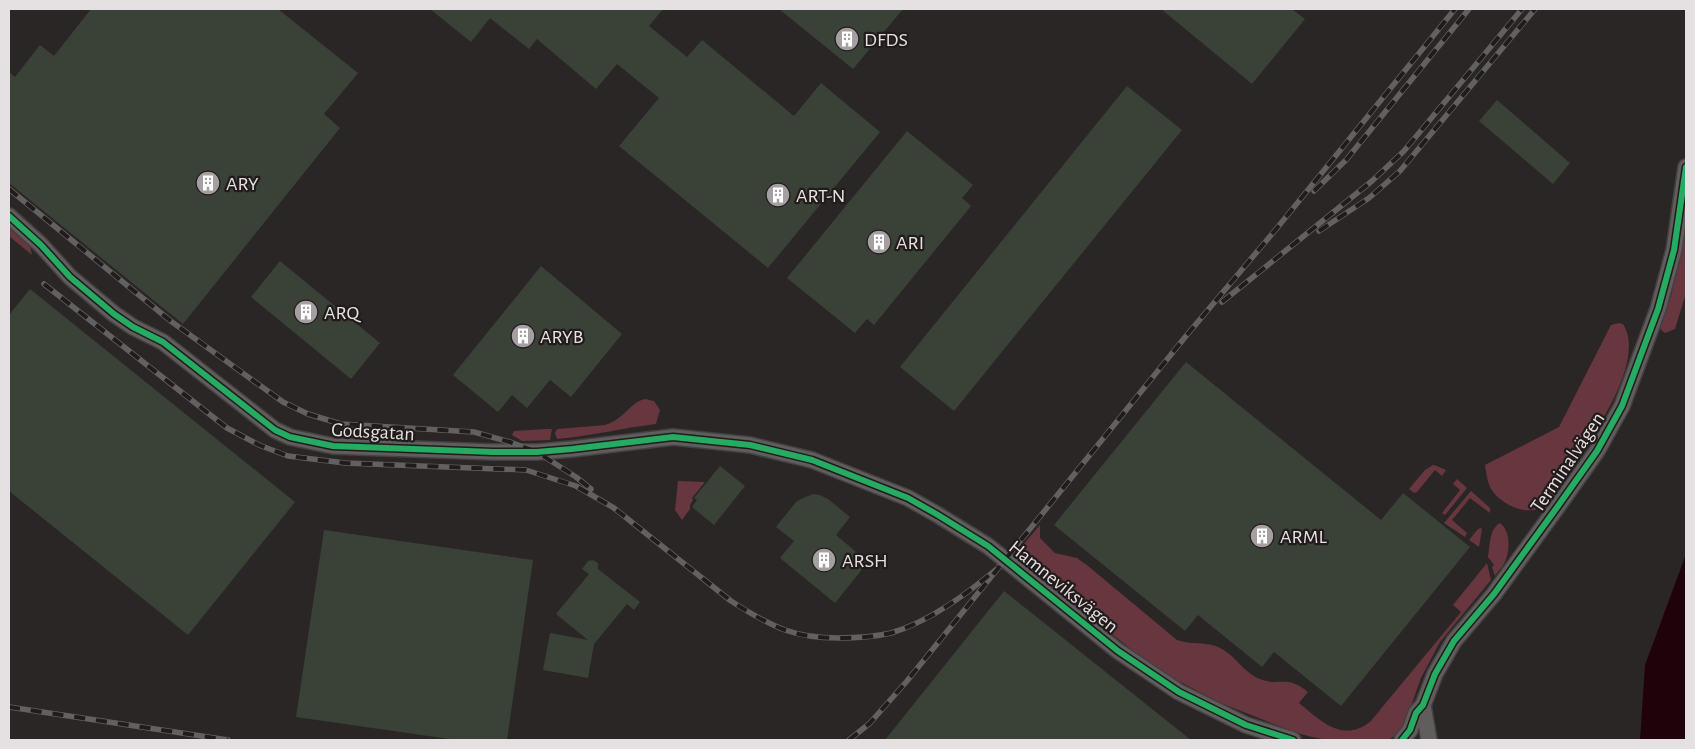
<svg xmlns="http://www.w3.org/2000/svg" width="1695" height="749" viewBox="0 0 1695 749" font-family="'Alegreya Sans',sans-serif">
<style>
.green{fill:#67363f}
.water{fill:#20030a}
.building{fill:#3a4137}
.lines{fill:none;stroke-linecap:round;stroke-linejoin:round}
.street-casing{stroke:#454142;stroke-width:18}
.street{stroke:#605d5d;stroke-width:15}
.rail-casing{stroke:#626060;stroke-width:5.5}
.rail{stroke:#221b1c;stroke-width:4;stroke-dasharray:11;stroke-linecap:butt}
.cycleway-casing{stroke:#221b1c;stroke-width:9}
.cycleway{stroke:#26ab63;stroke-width:6}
.labels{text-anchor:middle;stroke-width:4.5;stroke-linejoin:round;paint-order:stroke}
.poi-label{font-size:20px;fill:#e5e0e1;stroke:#221b1c;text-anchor:start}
.street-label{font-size:20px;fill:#e5e0e1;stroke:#221b1c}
</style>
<rect width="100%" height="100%" fill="#2a2626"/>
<g class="green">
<path d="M9 228 30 246 32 255 9 236Z"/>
<path d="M1686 228V293L1675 329 1665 333 1661 330 1660 327 1671 296Z"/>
<path d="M1619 323 1623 324C1647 360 1592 438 1571 468 1563 481 1555 499 1542 507 1525 517 1498 503 1490 487 1487 480 1486 471 1485 465L1559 427 1611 325Z"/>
<path d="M645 399 654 401 660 410 656 424C623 428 590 436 557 439L555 433 557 429 605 425C625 419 630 402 645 399Z"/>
<path d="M546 429H552L550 440 522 441 512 435 514 431Z"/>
<path d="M1433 465 1437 466 1446 470 1442 476 1435 470 1417 492 1414 493 1409 489 1425 470Z"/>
<path d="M1457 479 1467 488 1445 515 1442 513 1460 490 1453 484Z"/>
<path d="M678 481 705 482 692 498 693 500 690 505V509L682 520 675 510Z"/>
<path d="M1471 491 1490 508V513L1470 498 1452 520 1467 533 1465 537 1444 523Z"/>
<path d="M1500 523C1511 531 1510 551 1505 562 1503 567 1498 571 1495 576L1492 567 1494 565 1488 557C1490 546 1489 529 1500 523Z"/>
<path d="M1040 525V538L1055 553 1077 558 1088 566 1177 640C1191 645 1207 641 1220 648 1235 655 1244 673 1260 679 1279 687 1286 674 1308 692L1299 703C1321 721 1342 743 1370 722L1461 612 1453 605 1487 563 1491 580 1440 642 1421 678 1405 723 1397 734 1389 740H1327L1312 737 1297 733 1218 702 1177 680 1142 658 1016 557V553Z"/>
<path d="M1481 528 1482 529 1479 547 1469 540 1478 529Z"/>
</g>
<path class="water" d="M1686 554V740H1640L1645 665Z"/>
<g class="building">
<path d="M91 9H278L358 73 324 114 340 128 183 324 9 183V72L15 77 40 45 54 56Z"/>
<path d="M430 9H663L649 26 687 57 702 40 794 116 821 83 880 132 768 268 619 146 659 98 617 64 596 89 537 39 529 49 490 18 471 42Z"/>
<path d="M779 9H903L853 69Z"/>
<path d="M1161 9H1292L1305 19 1252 84Z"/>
<path d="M1127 86 1182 130 954 411 900 367Z"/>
<path d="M1497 100 1570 163 1553 184 1479 121Z"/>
<path d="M907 131 973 185 962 198 971 206 874 325 867 319 855 333 787 278Z"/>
<path d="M280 261 380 343 351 379 251 297Z"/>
<path d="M541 266 622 334 571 397 550 380 527 408 512 395 498 412 453 375Z"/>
<path d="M30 289 295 502 188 635 9 491V315Z"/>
<path d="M1186 362 1381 520 1403 493 1470 547 1341 706 1274 652 1262 667 1198 615 1185 631 1054 525Z"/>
<path d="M720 466 745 486 714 525 692 507 697 500 694 498Z"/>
<path d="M813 494 820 495 828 499 850 517 836 535 868 562 835 603 780 558 794 541 776 527 796 502 803 498Z"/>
<path d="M324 530 533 560 507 740H456L296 717Z"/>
<path d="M593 560 598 563V569L640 602 634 610 627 604 594 644 588 678 543 670 550 633 588 640 556 614 589 574 582 569 588 561Z"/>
<path d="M1004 591 1191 740H885Z"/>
</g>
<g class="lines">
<g class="street-casing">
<g id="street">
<path d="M9 216 41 245 70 277 114 314 133 327 163 342 275 430 290 437 333 446 493 452H537L572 449 673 437 750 445 812 460 908 498 938 515 988 546 1118 651 1179 692 1246 725 1293 740"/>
<path d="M1423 705 1429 740"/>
<path d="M1402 740 1410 730 1416 713 1423 705 1435 674 1454 641 1494 594 1558 506 1597 451 1622 406 1658 309 1674 250 1686 167"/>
</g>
</g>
<use href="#street" class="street"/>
<g class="rail-casing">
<g id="rail">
<path d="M9 189 172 322 283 402 308 414 341 424 474 432 510 442 537 452 576 477 591 489"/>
<path d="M1314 191 1346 160 1469 9"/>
<path d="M1319 231 1369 198 1400 171 1535 9"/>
<path d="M44 284 227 428 259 445 288 456 345 463 526 470 576 486 614 508 731 601C748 612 766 623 785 630 802 636 820 638 838 638 856 638 874 637 891 633 931 621 968 593 999 567"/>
<path d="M1222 302 1372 181 1404 151 1522 9"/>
<path d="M9 707 228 740"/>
<path d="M849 740 870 723 907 681 1186 336 1277 228 1455 9"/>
</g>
</g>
<use href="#rail" class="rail"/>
<g class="cycleway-casing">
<g id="cycleway">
<path d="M9 216 41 245 70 277 114 314 133 327 163 342 275 430 290 437 333 446 493 452H537L572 449 673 437 750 445 812 460 908 498 938 515 988 546 1118 651 1179 692 1246 725 1293 740"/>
<path d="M1402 740 1410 730 1416 713 1423 705 1435 674 1454 641 1494 594 1558 506 1597 451 1622 406 1658 309 1674 250 1686 167"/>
</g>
</g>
<use href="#cycleway" class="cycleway"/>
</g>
<defs>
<g id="building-disc" transform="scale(1.25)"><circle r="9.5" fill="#a49fa0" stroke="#221b1c"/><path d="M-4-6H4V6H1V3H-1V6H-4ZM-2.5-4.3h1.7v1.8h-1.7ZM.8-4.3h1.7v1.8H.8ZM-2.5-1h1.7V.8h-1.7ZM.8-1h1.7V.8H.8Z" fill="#fff"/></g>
</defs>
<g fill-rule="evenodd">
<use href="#building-disc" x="847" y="39"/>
<use href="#building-disc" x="208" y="183"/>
<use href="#building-disc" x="778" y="195"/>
<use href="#building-disc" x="879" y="242"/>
<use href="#building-disc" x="306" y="312"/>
<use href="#building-disc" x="523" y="336"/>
<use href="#building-disc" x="1262" y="536"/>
<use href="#building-disc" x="824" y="560"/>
</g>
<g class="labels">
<g class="poi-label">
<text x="864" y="46">DFDS</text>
<text x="226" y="190">ARY</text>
<text x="796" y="202">ART-N</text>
<text x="896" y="249">ARI</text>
<text x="324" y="319">ARQ</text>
<text x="540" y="343">ARYB</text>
<text x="1280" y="543">ARML</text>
<text x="842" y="567">ARSH</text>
</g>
<g class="street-label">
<text transform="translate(373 431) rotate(3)" y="7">Godsgatan</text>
<text transform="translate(1567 462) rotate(-56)" y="7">Terminalvägen</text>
<text transform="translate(1064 586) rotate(39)" y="7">Hamneviksvägen</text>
</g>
</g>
<rect width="1695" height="749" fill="none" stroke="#e5e0e1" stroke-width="20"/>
</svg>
